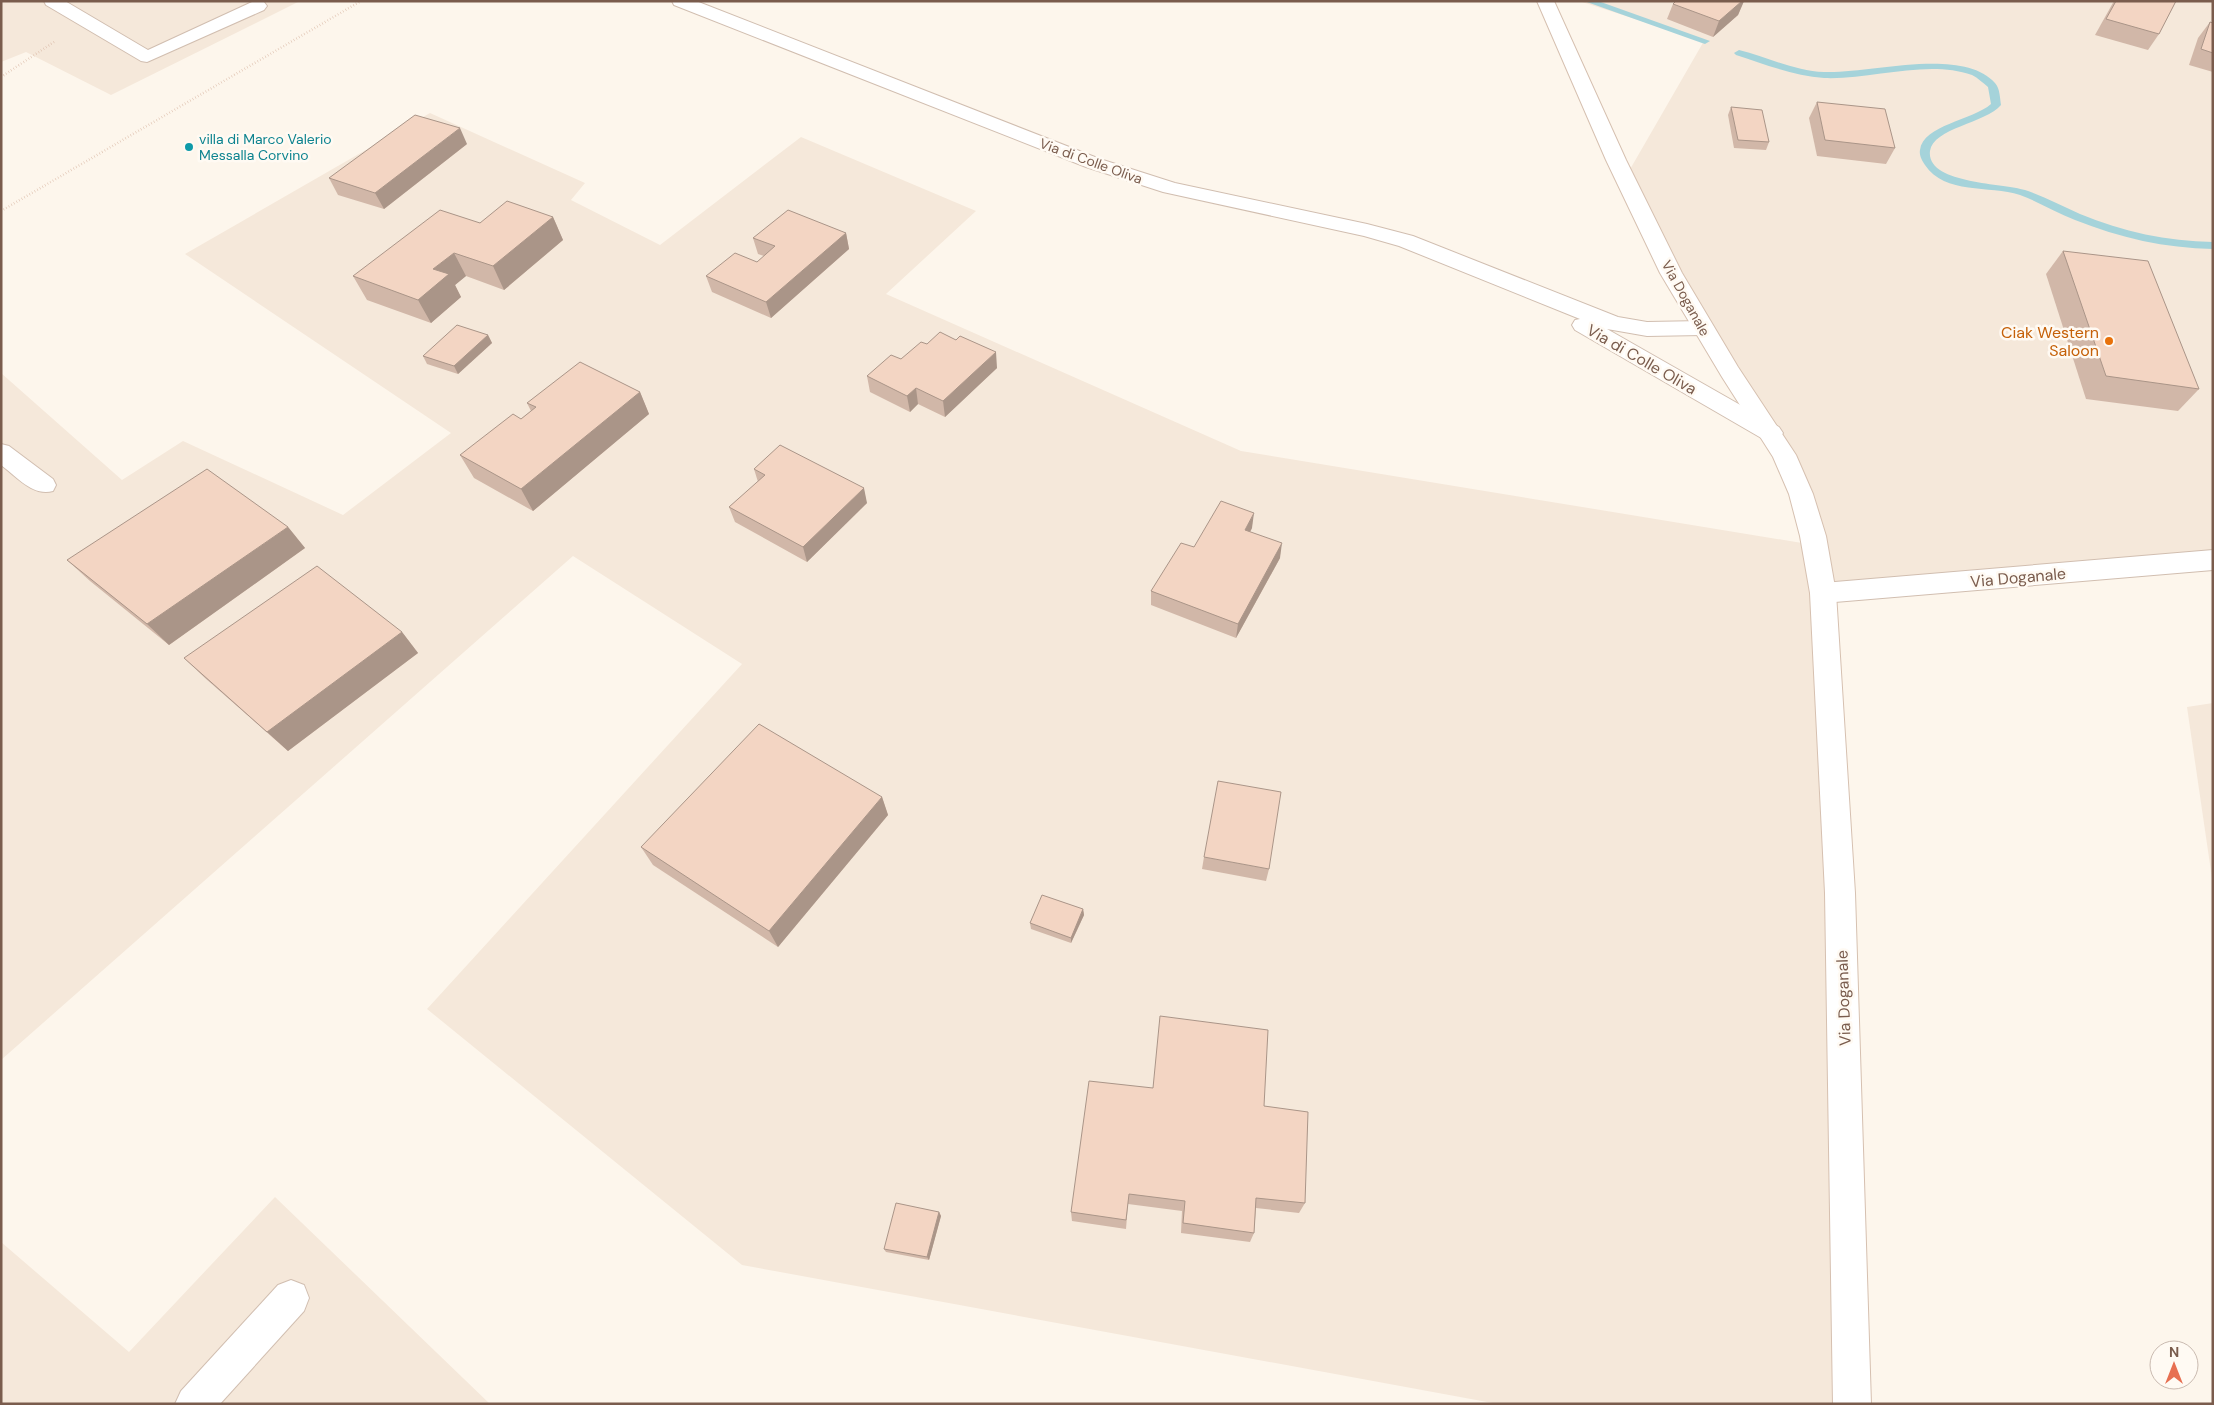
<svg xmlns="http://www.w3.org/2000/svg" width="2214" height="1405" viewBox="0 0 2214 1405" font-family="'DM Sans',sans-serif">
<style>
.residential{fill:#f5e8da}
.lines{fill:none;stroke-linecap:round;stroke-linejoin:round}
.stream{fill:#a5d3da;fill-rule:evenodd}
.minor-casing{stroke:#d1beb0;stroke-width:2}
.secondary-casing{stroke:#d6c0b0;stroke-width:2}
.path{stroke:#d9b8a5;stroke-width:2.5;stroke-dasharray:0.5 2.5;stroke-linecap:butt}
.minor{fill:#fff;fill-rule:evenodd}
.secondary{fill:#fff;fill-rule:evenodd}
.wall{fill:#d1b7a8}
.shaded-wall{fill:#aa9588}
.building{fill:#f3d5c3;stroke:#aa9588}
.culture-dot{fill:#0f9aa8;stroke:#fffaf3;stroke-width:2}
.food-dot{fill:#e8710a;stroke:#fffaf3;stroke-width:2}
.labels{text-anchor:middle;stroke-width:5;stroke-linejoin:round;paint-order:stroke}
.far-culture-label{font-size:14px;fill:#0d838f;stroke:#fffaf3;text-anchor:start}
.far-street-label{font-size:14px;fill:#7a5c4d;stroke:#fffaf3}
.food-label{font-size:16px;fill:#c56008;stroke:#fffaf3;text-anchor:end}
.street-label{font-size:16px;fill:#7a5c4d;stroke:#fffaf3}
</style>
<rect width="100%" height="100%" fill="#fdf6ec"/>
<g class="residential">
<path d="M1 1H300L111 95 26 52 1 62Z"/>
<path d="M1579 1H2213V561L1823 593 1850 1404H1498L742 1265 427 1009 742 664 573 556 1 1060V373L122 480 183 441 343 515 451 433 185 254 430 113 585 183 571 200 660 245 801 137 976 211 886 294 1241 451 1814 545 1779 446 1625 178 1704 41Z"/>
<path d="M2213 703V885L2187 707Z"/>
<path d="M275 1197 490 1404H1V1242L129 1352Z"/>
</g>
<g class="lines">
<g class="stream">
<path d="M1584 1H1598L1710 41 1705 44 1702 43Z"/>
<path d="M1739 50C1767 57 1795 71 1824 72 1869 74 1962 46 1995 83 2000 88 2000 99 2001 105 1986 123 1933 128 1930 151 1926 184 2004 183 2025 190 2044 196 2062 206 2080 214 2123 232 2167 241 2213 242V249C2165 248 2120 238 2075 220 2057 213 2039 202 2020 195 1989 185 1945 195 1925 165 1922 161 1919 155 1920 150 1923 125 1973 120 1991 104L1988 87C1983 83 1978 78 1972 75 1927 59 1871 80 1824 78 1794 76 1764 64 1736 55L1734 53Z"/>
</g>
<g class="minor-casing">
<g id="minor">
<path d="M44 1H65L148 50 252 2H264L267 6 264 10 147 62 141 61 46 5Z"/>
<path d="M672 1H696L1100 159 1175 183 1367 224 1413 236 1618 317 1647 322 1703 321 1711 323 1714 328 1711 333 1703 335 1647 336 1607 329 1779 427 1783 433 1779 439 1771 441 1763 439 1575 330 1572 325 1575 320 1580 319 1399 246 1364 236 1163 192 1086 167 674 5Z"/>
<path d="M1 444 9 446 53 479 56 485 53 491C33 497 16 476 1 465Z"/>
<path d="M2213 550V570L1823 603 1814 600 1810 593 1814 586 1823 583Z"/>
<path d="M291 1280 304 1285 309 1298 304 1311 220 1404H175L181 1391 278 1285Z"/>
</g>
</g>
<g class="secondary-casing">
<path id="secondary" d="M1537 1H1554L1626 160 1682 273 1738 367 1796 455 1813 494 1826 536 1836 593 1855 893 1871 1404H1833L1825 893 1810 593 1800 536 1789 494 1773 457 1722 377 1660 273 1606 160Z"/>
</g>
<g class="path">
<path d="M1 77 54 42"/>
<path d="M1 211 361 1"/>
</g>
<use href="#minor" class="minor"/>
<use href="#secondary" class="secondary"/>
</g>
<g class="wall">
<path d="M1676 1H1744L1738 15 1713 37 1667 19 1673 4Z"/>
<path d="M2114 1H2176L2159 34 2148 50 2095 35Z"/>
<path d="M2210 22 2213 23V72L2189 65 2198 38Z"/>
<path d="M1817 102 1895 148 1886 164 1817 156 1809 118Z"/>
<path d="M1731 107 1769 142 1766 150 1734 148 1728 115Z"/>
<path d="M467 144 384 209 338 195 329 178Z"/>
<path d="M553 217 563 240 504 290 466 276 455 285 461 297 431 323 367 300 353 276 480 223Z"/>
<path d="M846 233 849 249 771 318 712 292 706 276 757 262 764 256 758 254 753 238Z"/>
<path d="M2063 251 2199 389 2178 411 2086 399 2046 274Z"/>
<path d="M488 335 492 343 458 374 427 364 423 356Z"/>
<path d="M901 359 997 368 945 417 918 404 910 412 870 392 867 376Z"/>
<path d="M640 392 649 414 533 511 474 478 460 455 521 419 531 411 527 403Z"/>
<path d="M754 469 867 503 807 562 735 522 729 507 758 482Z"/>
<path d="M288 527 305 548 169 645 90 581 67 560Z"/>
<path d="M1252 528 1250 532 1280 558 1236 638 1151 605V591L1194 547Z"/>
<path d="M402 632 418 653 288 751 205 678 184 658Z"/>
<path d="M882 797 888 815 778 947 653 865 641 847Z"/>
<path d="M1204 857 1269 869 1266 881 1202 869Z"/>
<path d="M1083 909 1084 915 1071 943 1031 929 1030 923Z"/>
<path d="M1264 1106 1305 1203 1299 1213 1256 1208 1254 1233 1250 1242 1181 1233 1182 1211 1128 1204 1126 1229 1072 1221 1071 1212Z"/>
<path d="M939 1212 941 1216 929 1260 886 1252 884 1249Z"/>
</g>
<g class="shaded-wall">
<path d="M1742 1H1744L1738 15 1713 37 1719 21Z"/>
<path d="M460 128 467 144 384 209 375 193Z"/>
<path d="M553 217 563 240 504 290 493 266Z"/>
<path d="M846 233 849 249 771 318 766 302Z"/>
<path d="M454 253 466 276 455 285 461 297 431 323 418 300 433 269Z"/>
<path d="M488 335 492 343 458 374 454 366Z"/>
<path d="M996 352 997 368 945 417 943 401Z"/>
<path d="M916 388 918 404 910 412 907 396Z"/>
<path d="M640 392 649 414 533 511 521 489Z"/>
<path d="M864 488 867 503 807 562 803 547Z"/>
<path d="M1254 513 1252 528 1243 545 1245 530Z"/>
<path d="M288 527 305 548 169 645 147 624Z"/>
<path d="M1282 543 1280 558 1236 638 1238 624Z"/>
<path d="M402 632 418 653 288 751 267 732Z"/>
<path d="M882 797 888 815 778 947 769 931Z"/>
<path d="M1083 909 1084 915 1071 943V938Z"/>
<path d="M939 1212 941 1216 929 1260 927 1257Z"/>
</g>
<g class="building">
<path d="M1676 1H1742L1719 21 1673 4Z"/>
<path d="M2116 1H2176L2159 34 2106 19Z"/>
<path d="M2210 22 2213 23V53L2201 49Z"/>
<path d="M1817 102 1885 109 1895 148 1825 140Z"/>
<path d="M1731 107 1762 110 1769 142 1738 140Z"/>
<path d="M415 115 460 128 375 193 329 178Z"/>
<path d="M507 201 553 217 493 266 454 253 433 269 449 274 418 300 353 276 440 210 480 223Z"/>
<path d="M788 210 846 233 766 302 706 276 735 253 757 262 775 246 753 238Z"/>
<path d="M2063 251 2148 261 2199 389 2106 376Z"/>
<path d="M457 325 488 335 454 366 423 356Z"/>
<path d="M940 332 956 340 960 336 996 352 943 401 916 388 907 396 867 376 891 355 901 359 921 342 927 344Z"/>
<path d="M580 362 640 392 521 489 460 455 513 414 521 419 536 407 527 403Z"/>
<path d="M780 445 864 488 803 547 729 507 765 475 754 469Z"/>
<path d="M207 469 288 527 147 624 67 560Z"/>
<path d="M1221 501 1254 513 1245 530 1282 543 1238 624 1151 591 1181 543 1194 547Z"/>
<path d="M317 566 402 632 267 732 184 658Z"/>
<path d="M759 724 882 797 769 931 641 847Z"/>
<path d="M1218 781 1281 792 1269 869 1204 857Z"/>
<path d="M1042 895 1083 909 1071 938 1030 923Z"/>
<path d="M1160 1016 1268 1030 1264 1106 1308 1112 1305 1203 1256 1198 1254 1233 1183 1223 1185 1201 1129 1194 1126 1220 1071 1212 1089 1081 1153 1088Z"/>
<path d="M896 1203 939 1212 927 1257 884 1249Z"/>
</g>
<circle class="culture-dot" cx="189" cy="147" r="5"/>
<circle class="food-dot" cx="2109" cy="341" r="5"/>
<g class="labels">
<g class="far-culture-label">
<text x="199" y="144">villa di Marco Valerio<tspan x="199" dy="16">Messalla Corvino</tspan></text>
</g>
<g class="far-street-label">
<text transform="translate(1091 161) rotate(20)" y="5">Via di Colle Oliva</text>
<text transform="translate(1686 298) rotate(61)" y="5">Via Doganale</text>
</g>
<g class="food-label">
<text x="2099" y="338">Ciak Western<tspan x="2099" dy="18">Saloon</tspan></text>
</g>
<g class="street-label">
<text transform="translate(1642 359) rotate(30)" y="6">Via di Colle Oliva</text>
<text transform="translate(2018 577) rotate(-5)" y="6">Via Doganale</text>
<text transform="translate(1843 998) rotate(-92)" y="6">Via Doganale</text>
</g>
</g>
<rect width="2214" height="1405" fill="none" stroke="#7a5c4d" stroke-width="5"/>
<g transform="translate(2174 1365)"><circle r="24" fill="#fffaf3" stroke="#cabbb1"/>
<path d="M0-4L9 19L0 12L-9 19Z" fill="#e76f51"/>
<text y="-8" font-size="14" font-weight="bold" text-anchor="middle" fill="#7a5c4d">N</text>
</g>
</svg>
